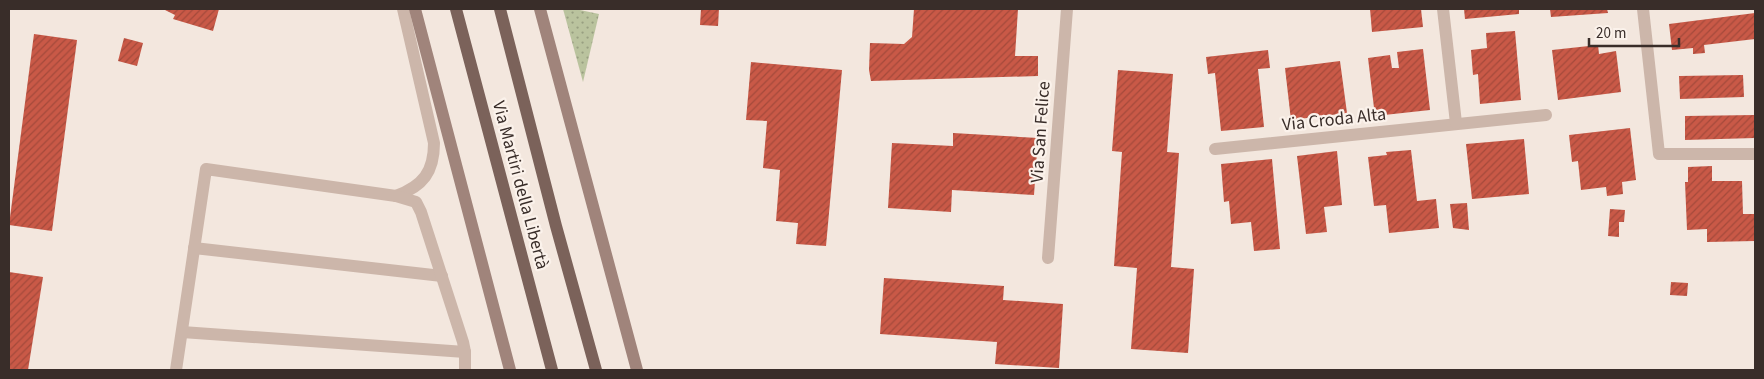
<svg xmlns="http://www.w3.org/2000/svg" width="1764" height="379" viewBox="0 0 1764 379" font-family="'Source Sans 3',sans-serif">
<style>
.grass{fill:url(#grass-dots)}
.building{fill:url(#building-hatch)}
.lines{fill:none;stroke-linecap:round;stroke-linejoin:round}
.service{stroke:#ccb6aa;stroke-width:12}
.minor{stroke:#ccb6aa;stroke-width:12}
.secondary{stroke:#a0847b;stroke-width:12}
.primary{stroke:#7b625a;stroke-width:12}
.labels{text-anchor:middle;stroke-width:4.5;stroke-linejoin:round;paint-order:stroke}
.street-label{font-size:18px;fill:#392d29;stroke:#fbf2eb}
</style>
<defs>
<pattern id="grass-dots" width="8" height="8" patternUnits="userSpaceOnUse" patternTransform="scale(1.25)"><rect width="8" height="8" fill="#bac39e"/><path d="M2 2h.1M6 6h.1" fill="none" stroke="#989f81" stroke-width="1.8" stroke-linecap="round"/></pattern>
<pattern id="building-hatch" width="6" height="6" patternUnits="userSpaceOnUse" patternTransform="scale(1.25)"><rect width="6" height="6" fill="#c95947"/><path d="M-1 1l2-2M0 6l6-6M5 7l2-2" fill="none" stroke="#a44a3b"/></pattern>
</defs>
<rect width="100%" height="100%" fill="#f3e7de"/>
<path class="grass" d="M563 9H575L599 14 583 82Z"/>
<g class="building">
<path d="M165 9H219L213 31 173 19 175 15 165 10Z"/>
<path d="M701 9H719L718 26 700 25Z"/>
<path d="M914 9H1018L1015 56H1038V76L871 81 869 70 870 43 904 44 912 37Z"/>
<path d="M1370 9H1421L1423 27 1372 32Z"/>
<path d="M1464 9H1519V14L1465 19Z"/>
<path d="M1550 9H1607L1608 13 1551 17Z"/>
<path d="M1755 13V39L1704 45 1705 53 1693 54V48L1672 50 1669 24Z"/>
<path d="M1515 31 1521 100 1480 104 1478 74 1473 75 1471 50 1487 48 1486 33Z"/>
<path d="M34 34 77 40 52 231 9 225Z"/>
<path d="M124 38 143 43 137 66 118 61Z"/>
<path d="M1598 45 1599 54 1616 51 1621 92 1558 100 1552 50Z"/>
<path d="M1423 49 1430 110 1375 116 1368 58 1390 55 1392 68H1399L1397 52Z"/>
<path d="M1268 50 1270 68 1258 69 1264 127 1221 131 1215 73 1208 74 1206 57Z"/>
<path d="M1340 61 1347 113 1291 120 1285 68Z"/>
<path d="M751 62 842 70 826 246 796 244 798 223 776 221 780 170 763 168 767 121 746 120Z"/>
<path d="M1118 70 1173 74 1167 152 1179 153 1171 267 1194 269 1188 353 1131 349 1137 268 1114 266 1122 152 1112 151Z"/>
<path d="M1743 75 1744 97 1680 99 1679 76Z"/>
<path d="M1755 115V138L1685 140V116Z"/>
<path d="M1630 128 1636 180 1622 182 1623 194 1607 196 1606 187 1581 190 1578 161 1572 162 1569 135Z"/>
<path d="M953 133 1038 138 1034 195 952 190 951 212 888 208 892 143 953 146Z"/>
<path d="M1524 139 1529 194 1472 199 1466 144Z"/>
<path d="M1411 150 1417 201 1436 199 1439 228 1389 233 1386 205 1374 206 1368 157 1387 155 1386 152Z"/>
<path d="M1337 151 1342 205 1324 207 1327 232 1306 234 1297 156Z"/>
<path d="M1272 159 1280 249 1254 251 1251 222 1231 224 1229 201 1224 202 1221 164Z"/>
<path d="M1712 166V181H1742L1743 214H1755V241L1707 242V229L1687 230 1685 182H1688V167Z"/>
<path d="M1467 203 1469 230 1453 228 1450 204Z"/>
<path d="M1610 209 1625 210 1624 222H1619V237L1608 236Z"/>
<path d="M9 272 43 277 28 370H9Z"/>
<path d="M884 278 1004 286 1003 300 1063 304 1059 368 995 364 997 342 880 334Z"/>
<path d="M1671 282 1688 283 1687 296 1670 295Z"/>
</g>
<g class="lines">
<g class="service">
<path d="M1215 149 1546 115"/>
<path d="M396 196C423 186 434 172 434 143L403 9"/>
<path d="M194 248 442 276"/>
<path d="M182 332 465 352"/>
<path d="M176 370 206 169 396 196 416 202 421 212 463 342 465 352V370"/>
</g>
<g class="minor">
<path d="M1443 9 1456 123"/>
<path d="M1643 9 1659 154H1755"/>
<path d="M1048 258 1067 9"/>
</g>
<g class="secondary">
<path d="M415 9 510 370"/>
<path d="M540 9 637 370"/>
</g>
<g class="primary">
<path d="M456 9 552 370"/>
<path d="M500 9 556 226 596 370"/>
</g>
</g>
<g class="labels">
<g class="street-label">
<text transform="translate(1334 119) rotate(-6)" y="6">Via Croda Alta</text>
<text transform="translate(1040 132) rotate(-86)" y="6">Via San Felice</text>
<text transform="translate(521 185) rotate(75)" y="6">Via Martiri della Libertà</text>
</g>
</g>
<rect width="1764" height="379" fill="none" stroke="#392d29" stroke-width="20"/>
<path d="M1589 38v8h90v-8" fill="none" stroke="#392d29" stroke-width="2.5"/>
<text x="1596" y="38" font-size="15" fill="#392d29" stroke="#fbf2eb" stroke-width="4" paint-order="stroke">20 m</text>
</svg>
